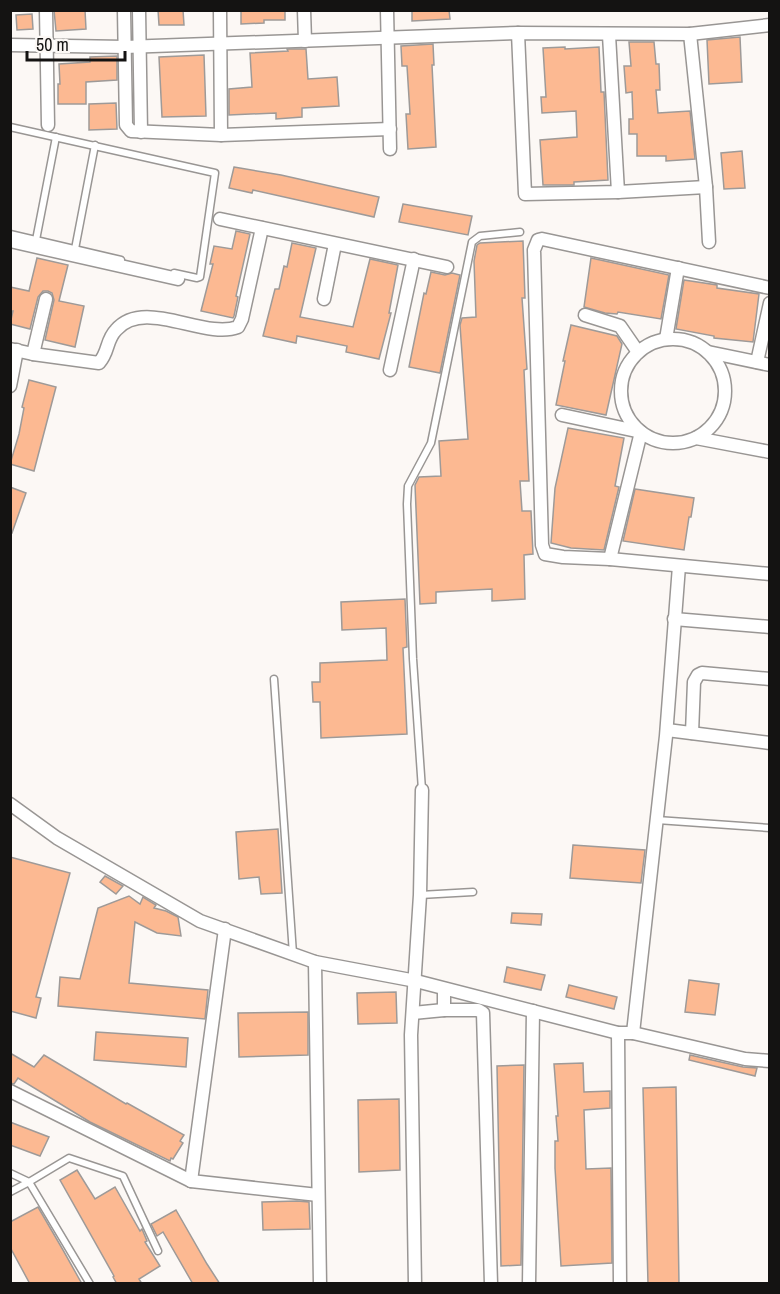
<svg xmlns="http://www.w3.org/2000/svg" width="780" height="1294" viewBox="0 0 780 1294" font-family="'Archivo Narrow',sans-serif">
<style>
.building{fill:#fcb992;stroke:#9e9a98;stroke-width:1.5}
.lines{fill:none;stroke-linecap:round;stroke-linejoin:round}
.service-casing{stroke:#999694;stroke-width:9}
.minor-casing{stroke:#999694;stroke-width:15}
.service{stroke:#fff;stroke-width:6}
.minor{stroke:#fff;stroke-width:12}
</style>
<rect width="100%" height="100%" fill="#fcf8f5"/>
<g class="building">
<path d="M54 10H85L86 29 56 31Z"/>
<path d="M158 10H183L184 25H159Z"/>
<path d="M241 10H285V20H264V23L241 24Z"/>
<path d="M412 10H449L450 19 412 21Z"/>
<path d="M32 14 33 29 17 30 16 15Z"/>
<path d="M740 37 742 82 709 84 707 40Z"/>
<path d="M629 42H654L656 64H659L660 90H656L658 113 690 111 695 159 666 161V156H637V134H629V119H633L632 92 626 93 624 66H631Z"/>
<path d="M433 44 434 65H432L436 147 408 149 406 114H410L407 66H402L401 46Z"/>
<path d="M565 47V49L599 47 601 92H604L608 180 574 182V185H543L540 140 577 137 576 111 542 113 541 97H546L543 48Z"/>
<path d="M287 49H306L308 79 337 77 339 106 302 108V117L276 119V113L229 115V89L252 87 250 53 288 51Z"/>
<path d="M204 55 206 116 162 117 159 57Z"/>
<path d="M117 56V80L86 82V104H58V84H60L59 64 90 62V57Z"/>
<path d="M116 103 117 129 89 130V104Z"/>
<path d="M742 151 745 188 724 189 721 153Z"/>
<path d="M234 167 281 175 379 197 374 217 253 190 252 193 229 188Z"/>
<path d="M403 204 472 216 468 235 399 222Z"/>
<path d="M236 231 250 234 236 296 238 297 234 316 233 318 201 311 213 264H210L214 246 232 249Z"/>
<path d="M523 241 525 298H522L527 369 524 370 529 481H520L522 511H531L533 554 524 555 525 599 492 601V589L436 592V603L420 604 415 485 419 477 441 476 439 441 468 439 460 325 462 318 476 317 474 261 477 245 480 243Z"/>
<path d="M292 243 316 248 300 317 353 327 370 259 398 265 389 313H391L379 359 346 352 347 346 297 336 296 343 263 336 275 289H279L284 266 287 267Z"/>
<path d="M37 258 68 265 59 301 84 306 75 347 45 340 54 300 52 293 48 291H43L38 297 30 329 10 324 13 311H10V287L29 291Z"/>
<path d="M591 258 669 275 661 319 618 312 617 314 605 313 584 307Z"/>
<path d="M431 272 445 275 452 273 460 275 440 373 409 367 424 293 426 294Z"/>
<path d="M684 280 717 285V288L759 294 753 342 714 338V336L676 329Z"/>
<path d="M571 325 617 336 622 344 606 415 556 405 565 361H563Z"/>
<path d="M29 380 56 387 34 471 10 464 19 434 24 408 22 407Z"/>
<path d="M568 428 624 438 615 486 619 487 604 550 571 548 551 543 555 488Z"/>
<path d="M10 487 26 493 12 533 10 532Z"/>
<path d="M635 489 694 498 691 517H689L684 550 623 541Z"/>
<path d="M405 599 407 647 403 648 407 734 321 738 320 702H313L312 682H320V663L387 660 386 628 342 630 341 602Z"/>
<path d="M278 829 282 893 261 894 259 877 239 879 236 832Z"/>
<path d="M573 845 645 850 641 883 570 878Z"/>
<path d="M10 857 70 873 36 997 41 998 36 1018 10 1011Z"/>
<path d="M105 876 123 886 116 894 100 882Z"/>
<path d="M129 896 140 904 143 897 156 905 154 908 166 911 178 917 181 936 157 933 135 922 129 983 208 990 205 1019 58 1006 60 977 80 979 98 908Z"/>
<path d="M512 913 542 914 541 925 511 923Z"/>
<path d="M507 967 545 975 541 990 504 982Z"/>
<path d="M689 980 719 984 715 1015 685 1012Z"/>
<path d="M569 985 617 997 614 1009 566 997Z"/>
<path d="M396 992 397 1023 358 1024 357 993Z"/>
<path d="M308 1012V1055L239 1057 238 1013Z"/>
<path d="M96 1032 188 1038 186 1067 94 1060Z"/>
<path d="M10 1053 34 1067 44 1055 126 1104 127 1103 184 1135 180 1141 183 1143 173 1159 171 1158 170 1161 90 1122 18 1078 14 1084 10 1083Z"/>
<path d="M690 1055 743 1067 757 1068 755 1076 689 1060Z"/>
<path d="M583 1063 584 1092 610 1091V1108L584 1110 586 1169 611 1168 612 1263 561 1266 555 1168V1141H558L556 1116H558L554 1064Z"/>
<path d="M524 1065 521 1265 501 1266 497 1066Z"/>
<path d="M676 1087 679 1284H648L643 1088Z"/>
<path d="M399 1099 400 1170 359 1172 358 1100Z"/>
<path d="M10 1122 49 1137 40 1156 10 1145Z"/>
<path d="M77 1170 95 1199 115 1187 140 1231 142 1229 147 1241 145 1242 160 1266 139 1279 142 1284H117L113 1277 114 1276 60 1180Z"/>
<path d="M297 1201 309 1202 310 1229 263 1230 262 1202Z"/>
<path d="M38 1207 63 1250 82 1284H30L10 1247V1222Z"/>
<path d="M176 1210 207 1264 220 1284H193L163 1232 157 1236 151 1224Z"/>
</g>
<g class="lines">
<g class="service-casing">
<g id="service">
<path d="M10 127 215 173 200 277 197 278 174 273"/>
<path d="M10 234 121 260"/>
<path d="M36 240 56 137"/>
<path d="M75 249 95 145"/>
<path d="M274 679 293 954"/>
<path d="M422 790 413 659 407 504 408 486 431 443 472 242 480 236 520 232"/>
<path d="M657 820 770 828"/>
<path d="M420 895 473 892"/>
<path d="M10 1173 29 1182"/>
<path d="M10 1192 29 1182"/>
<path d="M90 1284 29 1182 69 1158 123 1176 158 1251"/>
</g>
</g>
<g class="minor-casing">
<g id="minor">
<path d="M46 10 48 125"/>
<path d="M124 10 126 125 131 131 221 135 390 129"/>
<path d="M139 10 141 132"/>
<path d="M220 10 221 135"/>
<path d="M304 10 305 41"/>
<path d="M387 10 390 149"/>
<path d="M518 33 525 194 618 192 706 187"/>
<path d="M690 34 706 187 709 242"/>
<path d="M609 35 618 192"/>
<path d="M10 45 125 47 518 33 690 34 770 25"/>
<path d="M220 219 447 267"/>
<path d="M10 241 178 279"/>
<path d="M770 288 542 239 538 240 534 250 542 545 545 554 563 557 610 559 770 574"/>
<path d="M324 299 335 244"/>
<path d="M585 315 620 326 638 352"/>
<circle cx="673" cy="391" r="52"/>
<path d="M666 339 678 268"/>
<path d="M10 349 33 354 99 363C109 352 106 340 116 330 144 297 204 340 238 327L242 319 262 228"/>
<path d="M708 352 770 365"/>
<path d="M33 354 46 299"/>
<path d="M757 362 770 303"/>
<path d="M390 370 414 259"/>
<path d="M10 386 17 350"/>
<path d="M562 415 641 432 610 559"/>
<path d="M696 438 770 452"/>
<path d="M674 619 770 627"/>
<path d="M667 730 770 743"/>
<path d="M692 733 694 682 698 675 702 673 770 679"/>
<path d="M10 804 57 838 200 921 315 962 416 981 618 1033H633L745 1059 770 1061"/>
<path d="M225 929 191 1181 318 1195"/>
<path d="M315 962 320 1284"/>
<path d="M444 989V1010H478L483 1013 491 1284"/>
<path d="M413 1013 444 1010"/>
<path d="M618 1033 620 1284"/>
<path d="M633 1033 666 736 679 566"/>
<path d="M10 1091 191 1181"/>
<path d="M415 1284 411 1035 420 895 422 790"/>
<path d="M529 1284 533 1011"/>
</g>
</g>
<use href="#service" class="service"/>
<use href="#minor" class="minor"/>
</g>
<rect width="780" height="1294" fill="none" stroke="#141312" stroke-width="24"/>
<path d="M27 51v9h98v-9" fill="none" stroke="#141312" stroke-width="3"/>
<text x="36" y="51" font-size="18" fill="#141312" stroke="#fcf8f5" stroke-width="4.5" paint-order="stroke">50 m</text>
</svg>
